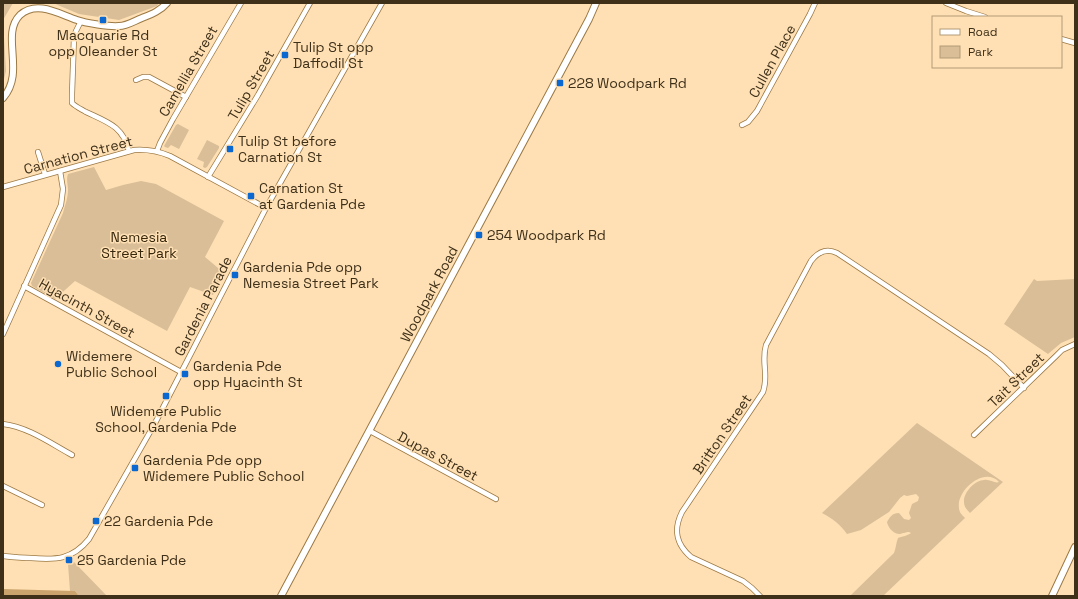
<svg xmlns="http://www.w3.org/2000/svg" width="1078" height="599" viewBox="0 0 1078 599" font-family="'Space Grotesk',sans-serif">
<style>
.green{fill:#d9be97}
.forest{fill:#caa46c}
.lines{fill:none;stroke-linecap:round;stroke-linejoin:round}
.minor-casing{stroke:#9c7944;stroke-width:6}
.tertiary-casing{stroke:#9c7944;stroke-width:8}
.minor{stroke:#fff;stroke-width:4.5}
.tertiary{stroke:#fff;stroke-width:6}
.poi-dot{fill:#0c68d1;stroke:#ffe0b4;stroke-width:1.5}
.labels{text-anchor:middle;stroke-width:3;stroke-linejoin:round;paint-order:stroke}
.poi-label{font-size:14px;fill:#3f301a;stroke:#ffe0b4;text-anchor:start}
.street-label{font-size:14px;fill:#3f301a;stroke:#ffe0b4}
.park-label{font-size:14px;fill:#36260c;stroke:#ffe0b4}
</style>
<rect width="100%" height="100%" fill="#ffe0b4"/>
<g class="green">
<path d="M3 3H13L3 20 6 71 3 83Z"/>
<path d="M53 3H159L157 6 119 20 79 14Z"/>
<path d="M178 124 189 130 179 149 171 145 168 148 165 147 164 146 176 125Z"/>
<path d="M207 140 219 146V148L207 167 205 168 203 167 204 162 197 159Z"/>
<path d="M94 167 106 190 123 185 141 181 156 184 224 221 205 257 224 273 213 295 190 287 167 331 75 281 55 299 32 286 31 283 63 213C65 205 68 198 68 190 68 185 66 179 68 174Z"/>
<path d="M1034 279 1037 281 1075 279V337L1061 343 1048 354 1004 324Z"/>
<path d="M917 423 1003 482 970 513C967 510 964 507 964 502 963 493 975 480 984 480 990 479 995 484 999 482 984 466 956 491 959 508 959 512 962 515 965 518L883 596H850L894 553C896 548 896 543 898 538 901 537 909 535 911 533L909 532C906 532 901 534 899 534 892 533 888 527 887 522 890 517 892 513 899 513L904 519 909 520 911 518 909 513 912 504 918 501 919 497 916 494 907 496 904 495 900 498 889 512 861 530 847 534C841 525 832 518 822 513Z"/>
<path d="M74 562 107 596H79L75 591H70L68 564Z"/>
</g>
<path class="forest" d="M3 589 75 591 79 596H3Z"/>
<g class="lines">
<g class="minor-casing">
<g id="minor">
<path d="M946 3 966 11 985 17"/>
<path d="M81 21 76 31 74 37 72 94V103C76 107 81 109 86 112 107 122 123 126 129 151"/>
<path d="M1061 39 1075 43"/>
<path d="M136 80 143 77H149L186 97"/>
<path d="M742 125 748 122 757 111 810 14 815 3"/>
<path d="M157 151 160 143 173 119 241 3"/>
<path d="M38 152 45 174"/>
<path d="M208 177 258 95 310 3"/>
<path d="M3 187 134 150C147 149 158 151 170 156L266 208"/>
<path d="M24 286 181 372"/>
<path d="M3 334 61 205 63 189 60 171"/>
<path d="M3 424C28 427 50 443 72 455"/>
<path d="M370 431 496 499"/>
<path d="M974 435 1056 356 1062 350 1075 344"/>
<path d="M3 486 42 505"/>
<path d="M3 556C12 557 22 558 31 558 56 560 72 560 89 539L154 425 266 208 382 3"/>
<path d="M760 596 752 588 743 581 691 557C676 544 673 530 682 512L763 392C769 375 761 362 766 345L811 261C818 252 827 248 837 253L989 354 1002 365 1024 388"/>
</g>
</g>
<g class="tertiary-casing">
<g id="tertiary">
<path d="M3 98C26 72 0 35 20 15 37 0 59 14 77 20 85 23 110 27 119 26 127 26 134 21 142 18 152 14 160 11 167 3"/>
<path d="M281 596 589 19 596 3"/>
<path d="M1052 596 1075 547"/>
</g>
</g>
<use href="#minor" class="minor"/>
<use href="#tertiary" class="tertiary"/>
</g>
<g class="poi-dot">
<rect x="99" y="16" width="8" height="8" rx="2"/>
<rect x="281" y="51" width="8" height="8" rx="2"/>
<rect x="556" y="79" width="8" height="8" rx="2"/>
<rect x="226" y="145" width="8" height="8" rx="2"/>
<rect x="247" y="192" width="8" height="8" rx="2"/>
<rect x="475" y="231" width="8" height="8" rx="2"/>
<rect x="231" y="271" width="8" height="8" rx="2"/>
<circle cx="58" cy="364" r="4"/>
<rect x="181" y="370" width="8" height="8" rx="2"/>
<rect x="162" y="392" width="8" height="8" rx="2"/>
<rect x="131" y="464" width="8" height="8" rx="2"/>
<rect x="92" y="517" width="8" height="8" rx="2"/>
<rect x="65" y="556" width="8" height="8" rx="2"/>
</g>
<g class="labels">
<g class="poi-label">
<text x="103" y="40" text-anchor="middle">Macquarie Rd<tspan x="103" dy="16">opp Oleander St</tspan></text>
<text x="293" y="52">Tulip St opp<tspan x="293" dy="16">Daffodil St</tspan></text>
<text x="568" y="88">228 Woodpark Rd</text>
<text x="238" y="146">Tulip St before<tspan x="238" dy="16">Carnation St</tspan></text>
<text x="259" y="193">Carnation St<tspan x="259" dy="16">at Gardenia Pde</tspan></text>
<text x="487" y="240">254 Woodpark Rd</text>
<text x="243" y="272">Gardenia Pde opp<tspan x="243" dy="16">Nemesia Street Park</tspan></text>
<text x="66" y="361">Widemere<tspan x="66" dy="16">Public School</tspan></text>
<text x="193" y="371">Gardenia Pde<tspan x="193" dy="16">opp Hyacinth St</tspan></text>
<text x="166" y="416" text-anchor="middle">Widemere Public<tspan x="166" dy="16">School, Gardenia Pde</tspan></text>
<text x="143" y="465">Gardenia Pde opp<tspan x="143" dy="16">Widemere Public School</tspan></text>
<text x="104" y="526">22 Gardenia Pde</text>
<text x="77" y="565">25 Gardenia Pde</text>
</g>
<g class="street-label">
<text transform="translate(772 61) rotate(-61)" y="5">Cullen Place</text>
<text transform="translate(188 71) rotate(-60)" y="5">Camellia Street</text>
<text transform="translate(251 85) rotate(-60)" y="5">Tulip Street</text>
<text transform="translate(78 155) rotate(-15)" y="5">Carnation Street</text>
<text transform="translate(429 294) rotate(-62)" y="5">Woodpark Road</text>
<text transform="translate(203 306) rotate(-63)" y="5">Gardenia Parade</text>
<text transform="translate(87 308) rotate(29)" y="5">Hyacinth Street</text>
<text transform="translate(1016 380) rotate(-44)" y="5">Tait Street</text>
<text transform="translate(722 434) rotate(-56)" y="5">Britton Street</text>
<text transform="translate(438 456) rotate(28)" y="5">Dupas Street</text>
</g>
<g class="park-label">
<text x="139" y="242">Nemesia<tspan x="139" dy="16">Street Park</tspan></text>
</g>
</g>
<rect width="1078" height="599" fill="none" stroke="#3f301a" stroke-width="8"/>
<rect x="932" y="16" width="130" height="52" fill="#ffe0b4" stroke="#b29a76"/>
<rect x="940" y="29" width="20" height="6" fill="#ffffff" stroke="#b29a76"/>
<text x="968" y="36" font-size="12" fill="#3f301a">Road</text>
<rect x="940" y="46" width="20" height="12" fill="#d9be97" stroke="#b29a76"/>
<text x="968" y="56" font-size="12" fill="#3f301a">Park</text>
</svg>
